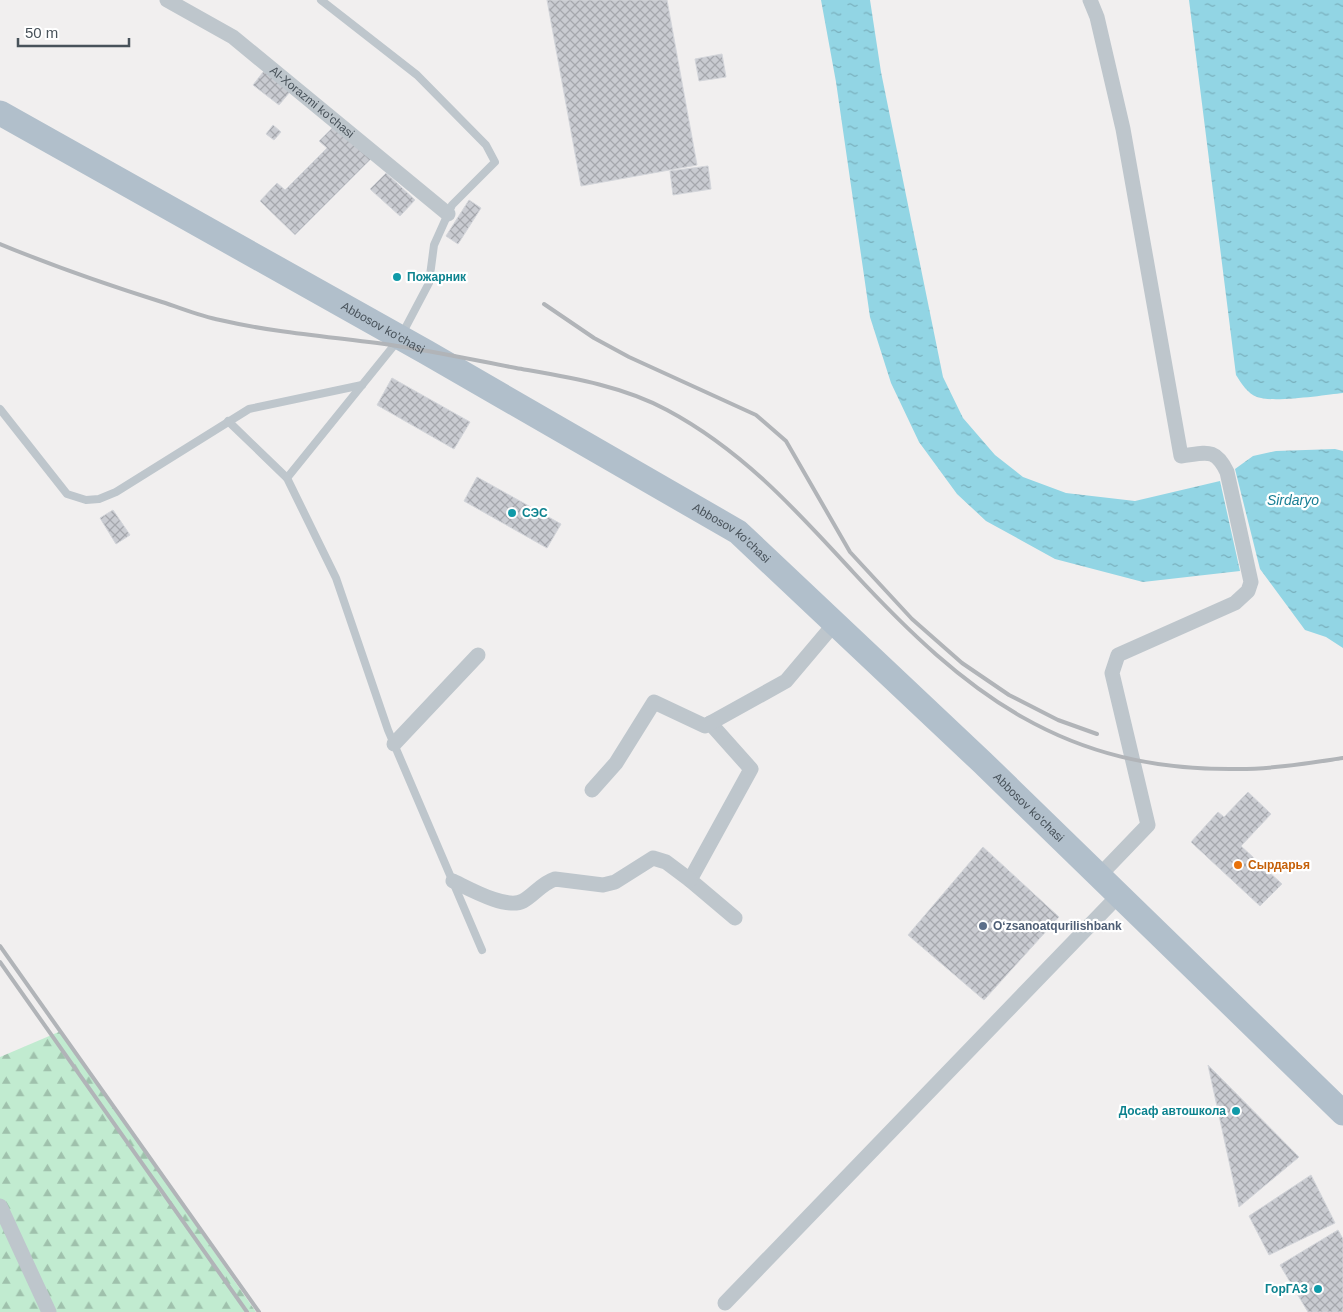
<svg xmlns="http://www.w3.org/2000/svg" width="1343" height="1312" viewBox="0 0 1343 1312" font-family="Helvetica,sans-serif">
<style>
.forest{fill:url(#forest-firs)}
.water{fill:url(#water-ripples)}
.building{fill:url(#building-cross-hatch);stroke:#d3d5da}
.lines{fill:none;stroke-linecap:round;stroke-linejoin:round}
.lane{stroke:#bec6cc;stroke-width:8}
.street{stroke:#bec6cc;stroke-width:15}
.primary{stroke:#b1bfcb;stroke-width:25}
.rail{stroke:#b1b4b8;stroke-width:4}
.culture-dot{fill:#0f9aa8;stroke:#fff;stroke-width:2}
.food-dot{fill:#e8710a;stroke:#fff;stroke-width:2}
.service-dot{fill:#5c6f8a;stroke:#fff;stroke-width:2}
.labels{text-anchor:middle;stroke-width:4.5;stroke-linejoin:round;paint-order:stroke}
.street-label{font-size:12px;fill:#48525a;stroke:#fff}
.culture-label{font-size:12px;font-weight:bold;fill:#0d838f;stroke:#fff;text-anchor:start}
.food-label{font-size:12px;font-weight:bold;fill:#c56008;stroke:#fff;text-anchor:start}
.service-label{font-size:12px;font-weight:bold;fill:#4e5e75;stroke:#fff;text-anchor:start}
.water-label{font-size:14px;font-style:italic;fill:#197f95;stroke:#fff}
</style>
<defs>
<pattern id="forest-firs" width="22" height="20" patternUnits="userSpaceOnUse" patternTransform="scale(1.25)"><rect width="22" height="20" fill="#c1ebd0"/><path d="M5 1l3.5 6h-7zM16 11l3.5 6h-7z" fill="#9fc1ac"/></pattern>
<pattern id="water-ripples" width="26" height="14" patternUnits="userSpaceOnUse" patternTransform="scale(1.25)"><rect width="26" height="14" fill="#92d5e4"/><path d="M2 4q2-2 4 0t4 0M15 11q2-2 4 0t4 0" fill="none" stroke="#79afbc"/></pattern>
<pattern id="building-cross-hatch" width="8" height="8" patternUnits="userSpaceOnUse" patternTransform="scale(1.25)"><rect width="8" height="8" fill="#c9cbd1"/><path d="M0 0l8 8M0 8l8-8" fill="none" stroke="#a5a7ad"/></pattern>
</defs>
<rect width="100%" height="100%" fill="#f1efef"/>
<path class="forest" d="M61 1031 256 1312H0V1057Z"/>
<g class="water">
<path d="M821 0H870L881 72 943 377 963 418 995 455 1023 477 1066 493 1135 501 1220 481 1240 571 1143 582 1055 559 986 521 957 494 919 442 891 383 870 317 836 82Z"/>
<path d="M1189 0H1343V393C1325 395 1273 403 1257 397 1248 394 1241 383 1236 375Z"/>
<path d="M1335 449 1343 451V648L1326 637 1305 630 1260 569 1235 469 1253 456 1276 451Z"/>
</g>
<g class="building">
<path d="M547 0H667L697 165 581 186Z"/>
<path d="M722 54 726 77 699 81 695 59Z"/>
<path d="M267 67 294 87 279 105 253 85Z"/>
<path d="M337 123 372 158 295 235 260 201 277 183 285 190 327 148 319 141Z"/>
<path d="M273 125 281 132 274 140 266 134Z"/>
<path d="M708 166 711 189 673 195 670 171Z"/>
<path d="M386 173 415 200 400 216 370 189Z"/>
<path d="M469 200 481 208 458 244 446 236Z"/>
<path d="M392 378 470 422 454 449 377 405Z"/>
<path d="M477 477 561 524 547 548 464 501Z"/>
<path d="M113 510 130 535 116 544 100 518Z"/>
<path d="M1248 792 1271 814 1241 846 1282 884 1260 906 1191 842 1218 812 1224 817Z"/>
<path d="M983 847 1059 917 984 1000 908 935Z"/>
<path d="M1208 1065 1299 1157 1239 1207Z"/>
<path d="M1311 1175 1335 1223 1269 1255 1249 1216Z"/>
<path d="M1338 1230 1343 1239V1312H1308L1280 1265Z"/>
</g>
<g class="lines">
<g class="lane">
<path d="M0 409 67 494 86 500 99 499 116 492 249 409 362 385"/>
<path d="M228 421 287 478 336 578 388 730 482 950"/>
<path d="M287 478 400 338 429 283 434 245 452 205 495 162 486 145 417 75 321 0"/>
</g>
<g class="street">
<path id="s1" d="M167 0 233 37 448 214"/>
<path d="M1090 0 1097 17 1123 129 1181 456C1206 453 1215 447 1227 472L1251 582 1248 591 1235 603 1118 655 1112 673 1148 825 1099 876"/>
<path d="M710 723 751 769 690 880 735 918"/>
<path d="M394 744 478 655"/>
<path d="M592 790 616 763 654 702 705 726 786 681 835 623"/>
<path d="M453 881C468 888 506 910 523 901 534 895 542 883 555 879L603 885 615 882 653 858 666 862 690 880"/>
<path d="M0 1206 49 1312"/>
<path d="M725 1303 1119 895"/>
</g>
<path class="primary" id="s2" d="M0 113 426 352 738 532 982 762 1343 1113"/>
<g class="rail">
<path d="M0 244C53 266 108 285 162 302 181 308 200 316 220 320 276 333 334 337 391 345 432 351 474 360 516 368 567 377 621 385 667 410 742 450 796 510 853 572 966 694 1064 772 1239 769 1273 769 1309 763 1343 758"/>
<path d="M544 304 594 338 629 357 756 415 786 441 850 552 912 619 962 663 1009 695 1058 720 1097 734"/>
<path d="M0 946 259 1312"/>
<path d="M0 962 247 1312"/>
</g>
</g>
<g class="culture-dot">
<circle cx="397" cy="277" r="5"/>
<circle cx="512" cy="513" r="5"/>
<circle cx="1236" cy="1111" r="5"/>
<circle cx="1318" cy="1289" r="5"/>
</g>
<circle class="food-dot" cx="1238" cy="865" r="5"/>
<circle class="service-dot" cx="983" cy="926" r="5"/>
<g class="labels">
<g class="street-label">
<text dy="4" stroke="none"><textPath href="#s1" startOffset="178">Al-Xorazmi ko'chasi</textPath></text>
<text dy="4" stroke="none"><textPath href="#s2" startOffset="439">Abbosov ko'chasi</textPath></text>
<text dy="4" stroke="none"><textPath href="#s2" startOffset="844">Abbosov ko'chasi</textPath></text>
<text dy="4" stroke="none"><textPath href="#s2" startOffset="1249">Abbosov ko'chasi</textPath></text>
</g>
<g class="culture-label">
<text x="407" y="281">Пожарник</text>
<text x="522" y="517">СЭС</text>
<text x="1226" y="1115" text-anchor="end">Досаф автошкола</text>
<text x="1308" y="1293" text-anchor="end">ГорГАЗ</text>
</g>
<g class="food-label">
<text x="1248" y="869">Сырдарья</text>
</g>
<g class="service-label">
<text x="993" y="930">Oʻzsanoatqurilishbank</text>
</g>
<g class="water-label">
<text x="1293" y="505">Sirdaryo</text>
</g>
</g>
<path d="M18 38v8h111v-8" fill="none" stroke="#48525a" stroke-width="2.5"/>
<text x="25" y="38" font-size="15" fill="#48525a" stroke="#ffffff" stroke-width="4" paint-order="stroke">50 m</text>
</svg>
